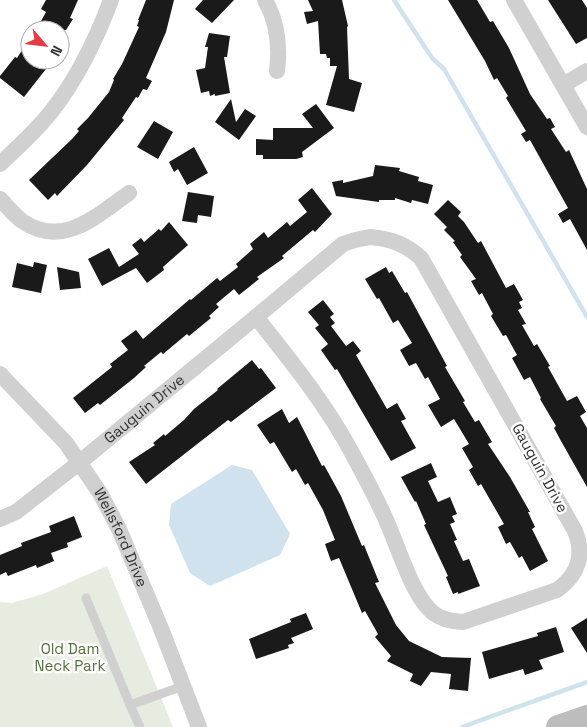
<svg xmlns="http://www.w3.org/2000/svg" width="587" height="727" viewBox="0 0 587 727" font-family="'Space Grotesk',sans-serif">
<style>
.green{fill:#e6ecdf}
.water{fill:#cfe2ee}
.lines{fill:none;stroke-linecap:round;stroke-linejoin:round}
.stream{stroke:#cfe2ee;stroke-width:4.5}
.building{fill:#1a1a1a}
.lane{stroke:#d0d0d0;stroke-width:9}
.street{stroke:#d0d0d0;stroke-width:16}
.secondary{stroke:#bdbdbd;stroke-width:24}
.labels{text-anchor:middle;stroke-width:5;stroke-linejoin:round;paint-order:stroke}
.street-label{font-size:15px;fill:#333;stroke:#fff}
.park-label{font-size:15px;fill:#56703f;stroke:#fff}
</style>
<rect width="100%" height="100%" fill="#fff"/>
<path class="green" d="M107 566 173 727H0V602L12 603 43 594Z"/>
<path class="water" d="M232 465 252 470 290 534 280 555 210 586 190 573 169 525 171 504Z"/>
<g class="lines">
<g class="stream">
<path d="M394 0 432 58 444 69 587 317"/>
<path d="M462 727 587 682"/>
</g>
</g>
<g class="building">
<path d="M46 0H78L70 18 73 19 66 30H36L46 12 41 9Z"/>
<path d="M146 0H174L166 32 146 78 152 81 147 90 143 89 138 98 136 97 122 118 124 120 87 165 57 196 55 193 48 200 29 180 72 139 79 131 77 129 88 118 109 92 114 80 113 79 122 64 139 27 137 26 139 20H138Z"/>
<path d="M203 0H234L212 23 195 9Z"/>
<path d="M308 0H342L348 26 347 27 349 79 362 83 354 112 326 105 337 66H330V58H327L326 54H320L318 21 307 24 304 12 313 11Z"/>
<path d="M448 0H477L490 22 493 21 509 48 530 94 547 119 550 118 555 127 551 129 566 152 569 150 587 189V250L570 219 563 223 558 214 568 208 530 140 526 142 521 134 526 131 506 98 508 96 497 78 494 80 485 61Z"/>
<path d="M548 0H582L587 8V38L576 44Z"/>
<path d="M209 33 230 36 227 57H224L230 93 215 96V94L210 96 209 91 201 93 196 70 205 68 208 47H205Z"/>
<path d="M30 38V60H53L24 97 0 78V76L15 57 17 58Z"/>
<path d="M231 99 236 122 245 109 256 116 239 140 215 122Z"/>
<path d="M316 104 334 128 302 152 303 157 296 159H263V155H256V139L273 140V128H313L302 114Z"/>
<path d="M154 121 173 132 158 159 137 147Z"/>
<path d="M194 147 208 173 187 185 178 169 174 172 169 162Z"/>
<path d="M375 165 400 168 399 171 419 177 418 181 433 185 428 204 412 200 411 203 395 198V200H379V202L336 196 332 182 343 180V183L373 176Z"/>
<path d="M312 188 332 214 315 232 313 230 282 256 284 258 257 277 259 279 239 295 234 289 216 304 219 307 209 316 211 318 189 336 187 334 163 354 161 352 144 366 146 367 134 378 100 405 98 403 85 413 73 398 112 367 110 364 128 350 121 341 136 330 143 339 190 299 191 300 217 278 220 281 238 267 236 264 253 249 250 244 264 232 268 238 287 222 290 226 307 212 298 200Z"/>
<path d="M188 192 214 196 211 217 198 215 197 223 182 221Z"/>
<path d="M448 200 461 212 458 216 464 222 478 243 481 241 506 288 514 284 523 300 519 302 522 308 518 310 526 324 522 325 534 346 537 344 550 366 548 367 567 401 577 396 586 412 580 416 587 428V487L561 441 554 428 556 426 540 399 541 398 530 377 524 380 512 358 517 355 506 335 503 336 491 316 493 314 482 293 479 295 471 281 476 279 460 257 462 255 453 242 455 241 444 230 447 227 434 214Z"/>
<path d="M169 222 188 245 163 267 164 270 147 283 136 268 102 286 88 259 109 248 119 267 139 254 132 245 141 238 144 242 159 229 161 231Z"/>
<path d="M34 262 47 265 41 293 12 287 17 263 33 267Z"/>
<path d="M57 267 79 272 81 288 60 290Z"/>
<path d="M386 267 389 273 392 271 405 293 407 292 447 366 445 367 465 401 463 402 475 422 479 420 492 442 488 444 510 477 530 512H528L535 527 532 529 548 561 530 571 522 556 519 558 510 542 506 544 498 527 504 524 481 484 478 486 469 470 473 467 462 448 469 444 454 419 441 427 428 405 440 399 428 377 425 379 416 363 409 366 400 350 412 343 398 320 393 323 379 298 377 299 365 279Z"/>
<path d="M323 300 334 314 330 317 335 323 331 326 346 346 353 341 361 351 356 355 387 409 397 403 406 419 401 421 416 448 391 461 337 369 335 370 321 350 328 344 315 328 319 325 308 312Z"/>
<path d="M252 360 259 369 261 368 276 388 231 422 228 420 146 484 129 462 155 445 153 443 164 434 165 436 184 420 194 409 218 390 217 389Z"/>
<path d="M282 409 289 423 297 417 322 466 324 465 341 496 362 546 364 545 379 582 375 583 396 625 409 641 442 657 471 658 468 691 449 689 451 674 431 672 421 686 410 681 413 674 387 661 391 656 375 637 378 634 365 611 362 613 339 558 331 561 325 544 335 540 323 510 308 483 305 485 296 469 292 472 274 442 270 444 257 425Z"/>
<path d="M431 463 437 477 428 481 438 502 450 497 457 514 452 516 455 522 450 524 457 540 454 541 463 561 469 559 480 586 458 594V592L453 594 446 577 448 576 424 525 426 524 416 501 415 502 401 477Z"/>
<path d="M74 516 82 537 67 543 68 547 51 553 54 561 37 568 36 565 8 576 6 572 0 575V555L22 546 21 543 51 532 49 526Z"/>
<path d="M306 613 313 629 291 638 294 643 288 645 289 648 256 659 249 639 291 622 290 619Z"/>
<path d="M587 618V653L571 628Z"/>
<path d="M556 627 564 652 539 660 543 669 525 675 523 669 489 679 482 652 538 636 537 633Z"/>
</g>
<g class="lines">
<g class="lane">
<path d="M86 598 130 705 183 686"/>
<path d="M130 705 140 727"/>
</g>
<g class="street">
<path d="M265 0C277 21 280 47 277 71"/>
<path d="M514 0 587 127"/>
<path d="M563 85 587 71"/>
<path d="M0 164C18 147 36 131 51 112 78 78 96 40 111 0"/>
<path d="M0 199C7 206 14 215 22 221 63 249 96 216 129 193"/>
<path d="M370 237C392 239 405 244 421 258L575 531C585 555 578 575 557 590L463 622C450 621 438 619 429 609 412 592 399 550 389 527 379 502 365 477 352 453 326 404 290 360 256 317L343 244 355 240Z"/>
<path id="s1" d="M0 374 66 443 100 493 119 529 160 626 199 727"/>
<path id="s2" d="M0 519 16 512 80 462 256 317"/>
</g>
<path class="secondary" d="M558 727 587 717"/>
</g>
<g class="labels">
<g class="street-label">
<text dy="5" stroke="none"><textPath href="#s2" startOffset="182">Gauguin Drive</textPath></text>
<text transform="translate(540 468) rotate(61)" y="5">Gauguin Drive</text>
<text dy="5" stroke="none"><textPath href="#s1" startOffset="205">Wellsford Drive</textPath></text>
</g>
<g class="park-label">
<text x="70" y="654">Old Dam<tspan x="70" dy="17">Neck Park</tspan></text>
</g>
</g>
<g transform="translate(45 45) rotate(118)"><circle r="24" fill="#ffffff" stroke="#adadad"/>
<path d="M0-4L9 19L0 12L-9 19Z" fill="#e63946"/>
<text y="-8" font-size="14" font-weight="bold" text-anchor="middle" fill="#333333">N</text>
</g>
</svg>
